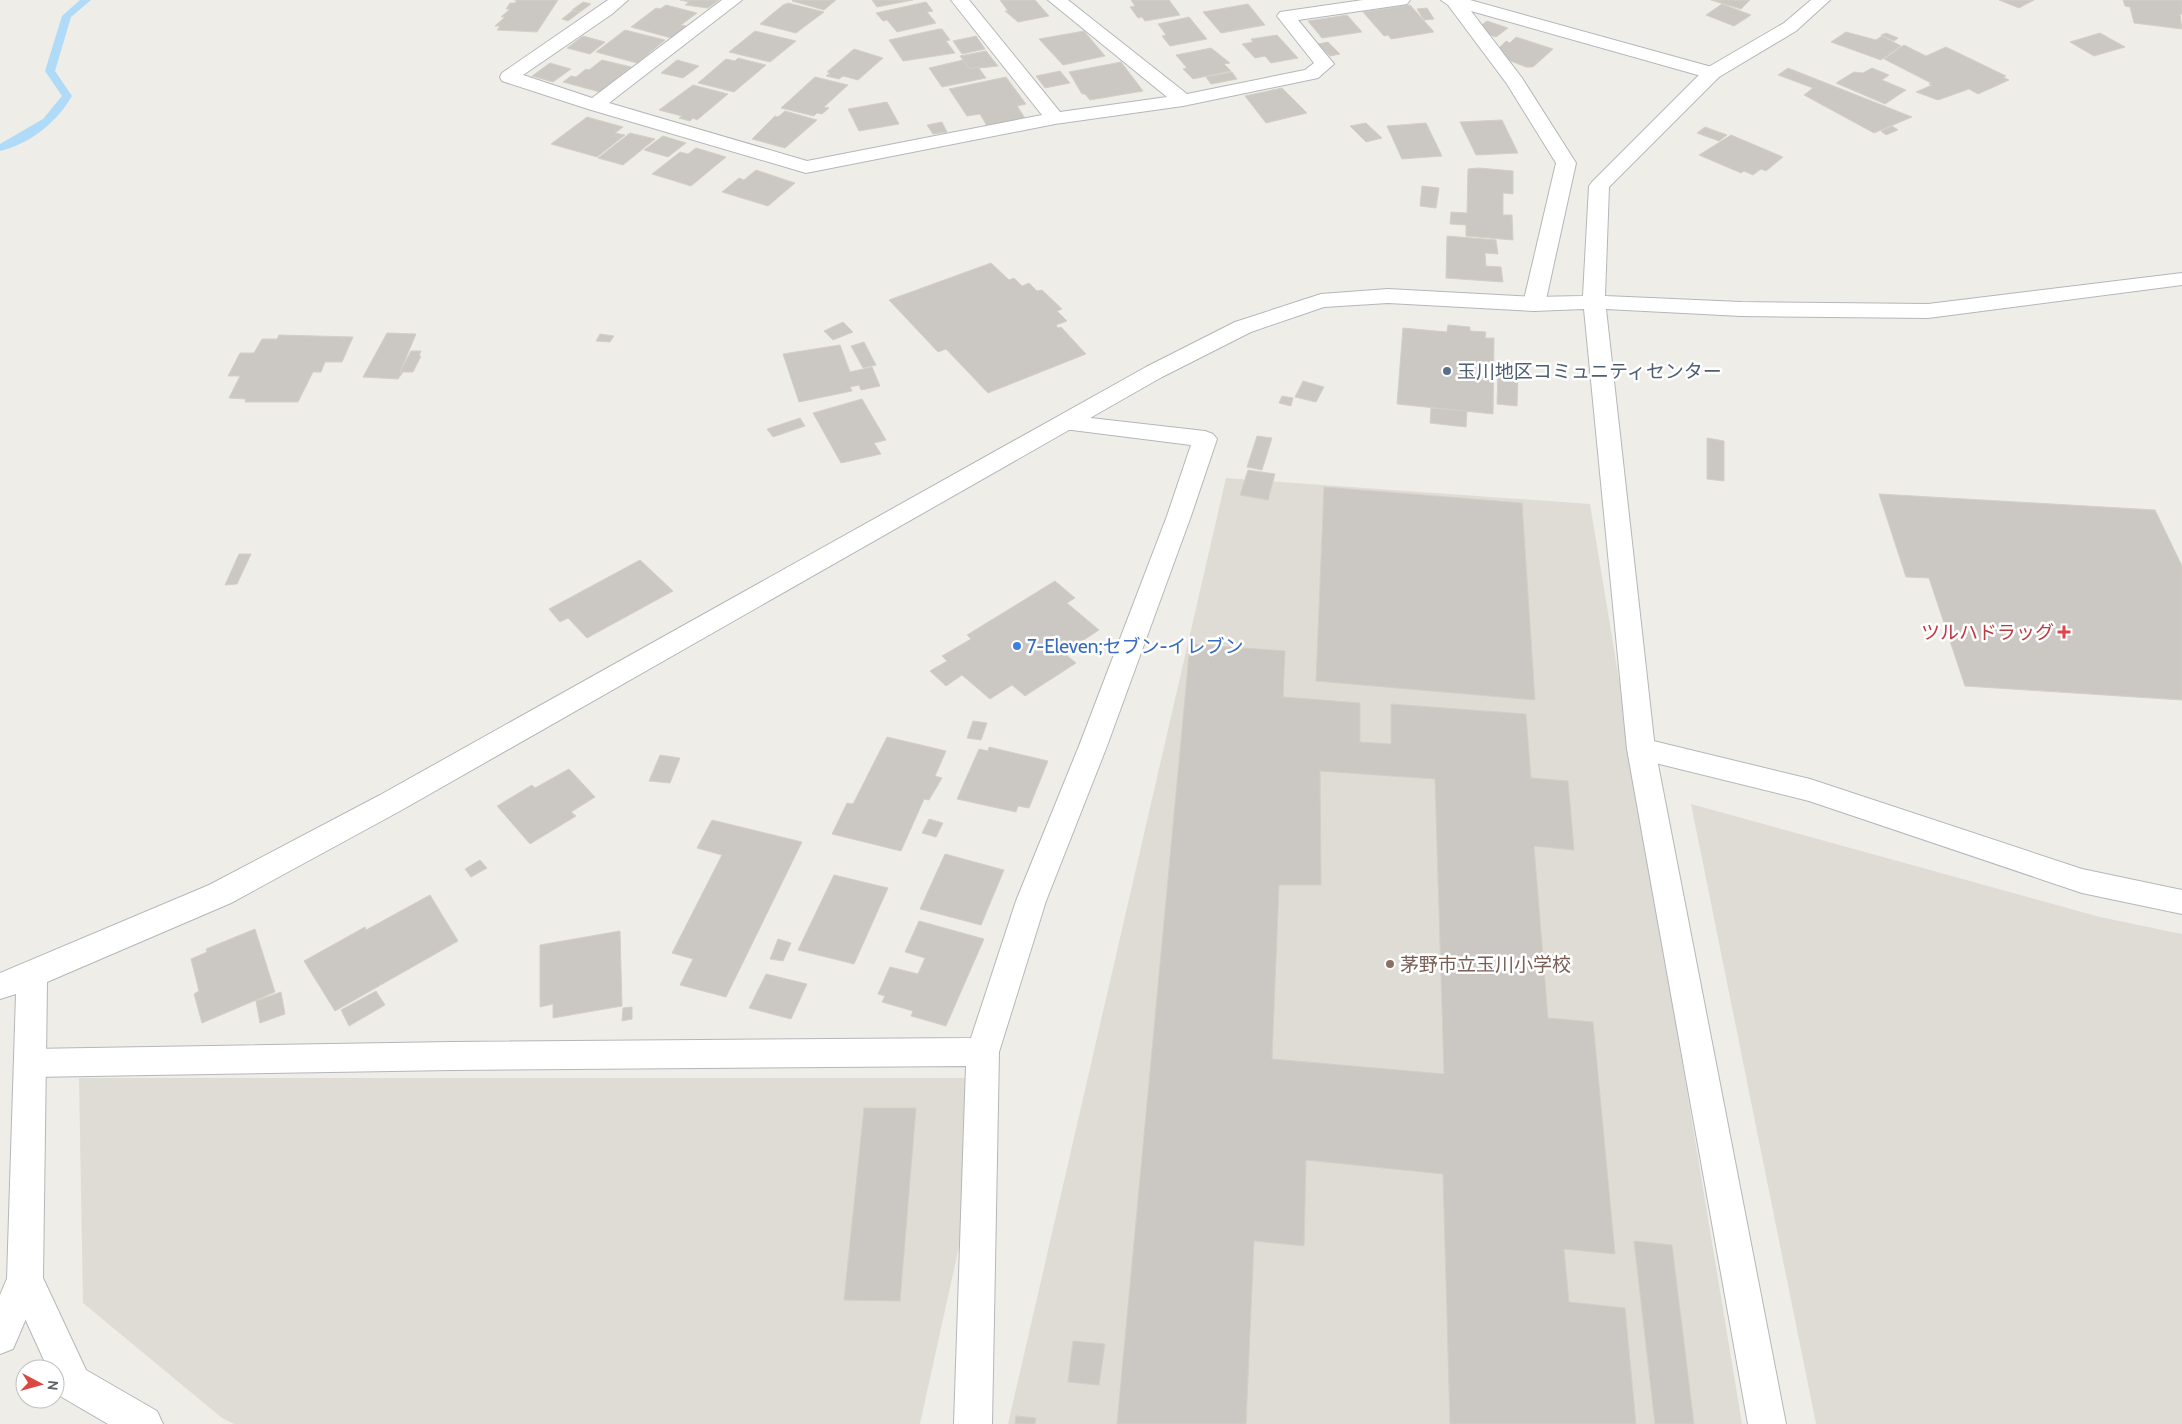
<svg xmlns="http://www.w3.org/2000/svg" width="2182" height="1424" viewBox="0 0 2182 1424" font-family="Cabin,'Noto Sans JP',sans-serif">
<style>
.education{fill:#dfdcd5}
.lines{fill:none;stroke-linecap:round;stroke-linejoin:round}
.stream{fill:#afdbf8;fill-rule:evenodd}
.building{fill:#cbc8c4;stroke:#d4cfc6;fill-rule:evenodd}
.minor-casing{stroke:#b4b7ba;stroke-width:2}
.tertiary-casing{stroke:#b4b7ba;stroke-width:2}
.minor{fill:#fff;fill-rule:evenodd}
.tertiary{fill:#fff;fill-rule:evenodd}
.service-dot{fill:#5c6f8a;stroke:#fff;stroke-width:2}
.health-dot{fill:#e0444e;stroke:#fff;stroke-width:2}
.shop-dot{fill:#3f7fe0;stroke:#fff;stroke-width:2}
.education-dot{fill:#8d6e63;stroke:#fff;stroke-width:2}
.labels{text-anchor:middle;stroke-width:5;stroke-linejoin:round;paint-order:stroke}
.service-label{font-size:19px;fill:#4e5e75;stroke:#fff;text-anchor:start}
.health-label{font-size:19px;fill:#be3a42;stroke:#fff;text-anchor:end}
.shop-label{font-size:19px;fill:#366cbe;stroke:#fff;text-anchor:start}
.education-label{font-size:19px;fill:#785e54;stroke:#fff;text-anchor:start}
</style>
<rect width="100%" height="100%" fill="#efede7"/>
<g class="education">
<path d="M1226 478 1590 504 1742 1424H1008Z"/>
<path d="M1691 804 2100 917 2182 934V1424H1816Z"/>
<path d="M79 1078H996L920 1424H234L222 1418 83 1303Z"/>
</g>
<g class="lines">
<path class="stream" d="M80 0H91L71 17 55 71 72 96C57 122 30 144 0 151V144L43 119 62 96 45 71 62 16Z"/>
</g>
<g class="building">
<path d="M514 0H558L537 32 497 30 500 26H495L505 17H501L510 9H506L510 3H515L517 0Z"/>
<path d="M680 0H719L708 8 685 5 689 2Z"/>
<path d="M836 0 824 10 792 1 793 0Z"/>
<path d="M872 0H913L877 7Z"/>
<path d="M1000 0H1035L1049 16 1018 22 1005 11H1008Z"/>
<path d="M1131 0H1169L1180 15 1145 21 1142 17 1138 18 1130 7 1135 6Z"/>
<path d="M1711 0H1750L1741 9Z"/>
<path d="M1999 0H2034L2019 8Z"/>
<path d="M2123 0H2182V14H2180L2182 29 2134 23 2130 7 2125 6Z"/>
<path d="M583 2 591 4 580 12 572 10Z"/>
<path d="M926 2 933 11 927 12 936 23 897 32 887 20 883 21 876 13Z"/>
<path d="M788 3 824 12 796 33 760 24 783 5Z"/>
<path d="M1248 4 1265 25 1221 33 1203 12Z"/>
<path d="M1722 4 1751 15 1734 26 1706 15Z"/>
<path d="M666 5 697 13 681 25 686 26 671 38 631 27 656 8 660 9Z"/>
<path d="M1410 5 1434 32 1391 39 1388 35 1384 36 1363 12Z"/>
<path d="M1427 8 1434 19 1424 20 1417 9Z"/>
<path d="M572 11 580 12 568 21 562 19Z"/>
<path d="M1347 15 1362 32 1322 38 1308 21Z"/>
<path d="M1189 17 1207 39 1170 46 1162 36 1166 35 1158 24Z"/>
<path d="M1487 21 1508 28 1496 37 1475 30Z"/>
<path d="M939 29H942L950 40 946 41 955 53 903 61 889 40Z"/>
<path d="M625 30 665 40 637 63 596 52Z"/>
<path d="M755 31 796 41 770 62 729 52Z"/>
<path d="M1084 31 1105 56 1063 65 1039 39Z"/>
<path d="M1846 32 1876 40 1882 36 1901 46 1881 60 1831 42Z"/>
<path d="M1886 33 1898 38 1894 41 1881 35Z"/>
<path d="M2100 33 2125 47 2094 56 2070 42Z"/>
<path d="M1277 35 1298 58 1271 63 1265 56 1255 58 1242 44 1253 42 1251 39Z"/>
<path d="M583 36 605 42 590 54 567 48Z"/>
<path d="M976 36 985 49 962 54 953 41Z"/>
<path d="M1516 37 1553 49 1533 67H1526L1493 54 1506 41 1510 43Z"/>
<path d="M1328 42 1340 54 1330 56 1318 44Z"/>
<path d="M1904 45 1926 56 1946 47 2006 76 2003 77 2009 80 1978 94 1969 89 1938 100 1916 92 1932 85 1929 84 1931 83 1884 59Z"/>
<path d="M1211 48 1230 63 1224 64 1231 71 1193 79 1183 69 1187 68 1176 55Z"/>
<path d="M854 49 883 58 858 80 843 76 839 79 826 76 830 73 827 72Z"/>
<path d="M986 51 998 66 970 69 960 56Z"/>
<path d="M738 58 766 65 734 92 698 83 726 59 735 61Z"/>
<path d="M602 60 631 67 600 92 563 82 571 76 576 77 586 69 589 70Z"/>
<path d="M677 60 699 66 683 78 661 73Z"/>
<path d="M963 60 970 69 978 67 986 78 942 87 929 68Z"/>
<path d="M1121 62 1143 91 1090 100 1085 94H1082L1069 72Z"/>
<path d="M550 63 571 69 553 82 532 76Z"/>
<path d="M1788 68 1912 117 1874 133 1804 95 1813 88 1778 75Z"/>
<path d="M1872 68 1889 75 1882 80 1906 90 1885 104 1836 83 1854 72 1863 73Z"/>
<path d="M1060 71 1070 83 1045 88 1036 76Z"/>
<path d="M1232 72 1237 79 1211 84 1206 77Z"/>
<path d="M815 77 848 85 824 107 829 108 822 114 817 113 814 116 781 108Z"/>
<path d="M1006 77 1026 104 1017 106 1025 118 987 126 980 114 967 116 949 89Z"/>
<path d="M693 85 728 94 697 120 693 118 690 121 679 118 682 116 659 110Z"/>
<path d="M1282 88 1307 113 1266 123 1245 96Z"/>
<path d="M887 102 899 124 859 131 848 109Z"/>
<path d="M785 111 817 120 785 148 752 139 775 116 778 117Z"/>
<path d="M587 117 623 127 615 133 625 135 597 157 551 144Z"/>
<path d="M1502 120 1518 153 1476 155 1460 122Z"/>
<path d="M942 122 947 132 933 134 927 125Z"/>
<path d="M1366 123 1382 138 1366 142 1350 126Z"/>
<path d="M1426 123 1442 156 1402 159 1387 126Z"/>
<path d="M1892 126 1898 130 1886 135 1881 131Z"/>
<path d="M1705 127 1727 135 1719 141 1697 133Z"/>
<path d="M630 133 655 139 623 165 598 158Z"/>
<path d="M1731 135 1783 157 1766 171 1761 169 1753 175 1744 171 1741 173 1699 155Z"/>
<path d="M663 136 686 143 668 157 644 150Z"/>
<path d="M696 148 726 157 691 186 652 174 680 152 688 154Z"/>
<path d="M1479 168 1513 171V194L1503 193V215H1512L1513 240 1466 236V225L1450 224 1451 212 1467 213 1468 169Z"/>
<path d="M756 170 795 183 768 206 722 192 739 178 744 180Z"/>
<path d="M1422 186 1439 188 1436 208 1420 206Z"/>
<path d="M1447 236 1496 240 1498 254 1485 253 1486 266 1501 267 1503 282 1446 278Z"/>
<path d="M991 263 1009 280 1014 278 1022 286 1029 283 1037 291 1042 290 1062 309 1057 311 1067 321 1056 325 1058 328 1061 327 1086 354 988 393 946 349 938 352 889 300Z"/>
<path d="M843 322 853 332 833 340 824 331Z"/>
<path d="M1448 325 1470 327V331L1486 332 1485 338H1494L1493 414 1397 404 1403 328 1447 332Z"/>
<path d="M387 333 416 334 400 372H403L398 379 363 377Z"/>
<path d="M600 334 614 336 610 342 596 341Z"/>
<path d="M279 335 353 337 342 362H325L321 372H313L298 402H245L246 399 229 398 240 376H228L240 353H254L262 339H277Z"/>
<path d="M864 342 876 365 863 368 851 346Z"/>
<path d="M840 345 850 372 872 367 880 386 861 390 859 385 850 387 852 391 799 402 783 354Z"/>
<path d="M411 351H421L419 356H421L413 372H400Z"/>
<path d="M1498 373 1518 376 1517 406 1497 404Z"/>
<path d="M1303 381 1324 387 1316 402 1295 397Z"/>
<path d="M1282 396 1293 398 1291 406 1279 403Z"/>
<path d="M862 399 886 440 874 443 881 454 841 463 813 413Z"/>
<path d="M1431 408 1467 411 1466 427 1430 423Z"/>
<path d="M800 418 805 426 773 437 767 429Z"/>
<path d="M1257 436 1272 438 1262 470 1247 467Z"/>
<path d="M1707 438 1724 441V481L1707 479Z"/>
<path d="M1248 470 1275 474 1268 500 1240 495Z"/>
<path d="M1324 487 1522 503 1535 700 1316 681Z"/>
<path d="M1879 494 2155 510 2182 566V700L1965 686 1929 578 1906 577Z"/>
<path d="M239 554H251L237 584 225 585Z"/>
<path d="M640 560 673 591 587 638 568 618 560 622 549 609Z"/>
<path d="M1055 581 1075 598 1067 603 1099 630 1064 653 1076 663 1025 696 1012 685 990 699 962 675 946 686 930 671 947 661 942 656 971 639 967 635Z"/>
<path d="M1190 644 1285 651 1283 697 1360 703V742L1391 744V704L1526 714 1531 778 1568 781 1574 850 1534 846 1548 1018 1593 1022 1615 1254 1564 1249 1569 1302 1625 1308 1636 1424H1450L1443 1174 1306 1160 1304 1246 1254 1241 1246 1424H1117ZM1320 771 1435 779 1444 1074 1272 1059 1279 885H1321Z"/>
<path d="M973 721 987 723 981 740 967 738Z"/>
<path d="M887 737 946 751 935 776 942 778 929 800 924 799 901 851 832 834 847 803 853 804Z"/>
<path d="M989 747 1048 761 1029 808 1018 806 1016 812 957 799 979 749 988 751Z"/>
<path d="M660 755 680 758 670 783 649 781Z"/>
<path d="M569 769 595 797 571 812 576 816 530 844 497 806 532 785 535 788Z"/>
<path d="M929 819 943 823 936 837 922 833Z"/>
<path d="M712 820 802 842 726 997 680 985 693 959 672 953 722 855 697 848Z"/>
<path d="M945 854 1004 870 981 925 920 909Z"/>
<path d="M480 860 487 868 471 877 465 869Z"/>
<path d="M834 875 888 888 854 964 798 950Z"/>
<path d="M430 895 458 941 335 1011 304 961 365 927 366 930Z"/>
<path d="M919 921 984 939 946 1026 911 1016 913 1011 882 1002 885 996 878 994 890 967 918 974 925 958 905 952Z"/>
<path d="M255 929 275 992 202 1023 194 994 199 991 191 959 207 952 206 949Z"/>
<path d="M620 931 622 1006 553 1018V1004L540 1007V945Z"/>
<path d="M778 939 791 943 783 961 770 959Z"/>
<path d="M766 974 807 984 791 1019 749 1008Z"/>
<path d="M376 991 385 1005 349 1026 341 1010Z"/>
<path d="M281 992 285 1014 260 1023 256 1001Z"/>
<path d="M632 1007V1019L622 1021 623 1008Z"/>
<path d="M864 1108H916L900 1301 844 1300Z"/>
<path d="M1634 1241 1672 1245 1694 1424H1655Z"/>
<path d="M1073 1341 1105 1344 1099 1385 1068 1382Z"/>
<path d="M1016 1416 1036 1418 1035 1424H1015Z"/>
</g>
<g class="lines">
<g class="minor-casing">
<g id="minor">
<path d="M608 0H628L612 14 523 75 592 98 722 0H742L609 103 807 161 1042 115 951 0H969L1060 112 1167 97 1048 0H1068L1187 94 1305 70 1314 63 1277 16 1280 12 1363 0H1410L1407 4 1401 5 1298 20 1334 64 1318 78 1183 106 1055 124 806 173 588 109 502 81 500 77 502 73Z"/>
<path d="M1441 0H1470L1719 69 1721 73 1719 77 1712 79 1471 11 1522 78 1576 163 1545 304 1542 309 1534 311 1526 309 1523 304 1556 163 1507 84 1448 5Z"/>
<path d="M1064 415 1205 431 1213 434 1217 439 1191 516 1107 746 1046 901 999 1052 992 1424H954L966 1066 452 1070 30 1077 19 1073 14 1063 19 1053 30 1049 452 1042 971 1038 1016 901 1079 746 1167 516 1191 445 1056 428 1052 423 1056 418Z"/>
<path d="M1641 738 1810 779 2082 869 2182 890V914L2082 893 1809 801 1631 757 1627 749 1631 741Z"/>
<path d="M25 1262 38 1267 43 1279 13 1349 0 1354V1295L12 1267Z"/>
</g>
</g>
<g class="tertiary-casing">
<path id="tertiary" d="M1811 0H1830L1796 31 1719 77 1609 187 1605 296 1741 302 1928 304 2182 273V285L1928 318 1741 316 1606 309 1655 749 1786 1424H1748L1627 749 1584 309 1534 311 1388 303 1324 307 1251 332 1162 377 400 811 231 903 47 982 43 1278 86 1370 157 1411 163 1424H108L60 1396 55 1385V1369H48L7 1279 16 994 0 999V973L209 885 380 795 1146 367 1235 322 1321 294 1388 289 1534 297 1583 296 1589 186 1592 182 1705 69 1784 23Z"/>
</g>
<use href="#minor" class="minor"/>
<use href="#tertiary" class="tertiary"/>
</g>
<circle class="service-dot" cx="1447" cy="371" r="5"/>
<path class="health-dot" d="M2061.5 624.5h5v5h5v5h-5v5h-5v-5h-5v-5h5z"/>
<circle class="shop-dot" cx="1017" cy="646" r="5"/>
<circle class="education-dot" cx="1390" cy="964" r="5"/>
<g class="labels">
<g class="service-label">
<text x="1457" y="378">玉川地区コミュニティセンター</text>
</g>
<g class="health-label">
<text x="2054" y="639">ツルハドラッグ</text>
</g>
<g class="shop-label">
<text x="1027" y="653">7-Eleven;セブン-イレブン</text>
</g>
<g class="education-label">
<text x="1400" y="971">茅野市立玉川小学校</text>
</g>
</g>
<g transform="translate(40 1384) rotate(96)"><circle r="24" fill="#ffffff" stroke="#bfc0c2"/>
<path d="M0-4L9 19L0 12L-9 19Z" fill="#db4842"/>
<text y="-8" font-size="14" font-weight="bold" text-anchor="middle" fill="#5e6266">N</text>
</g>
</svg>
